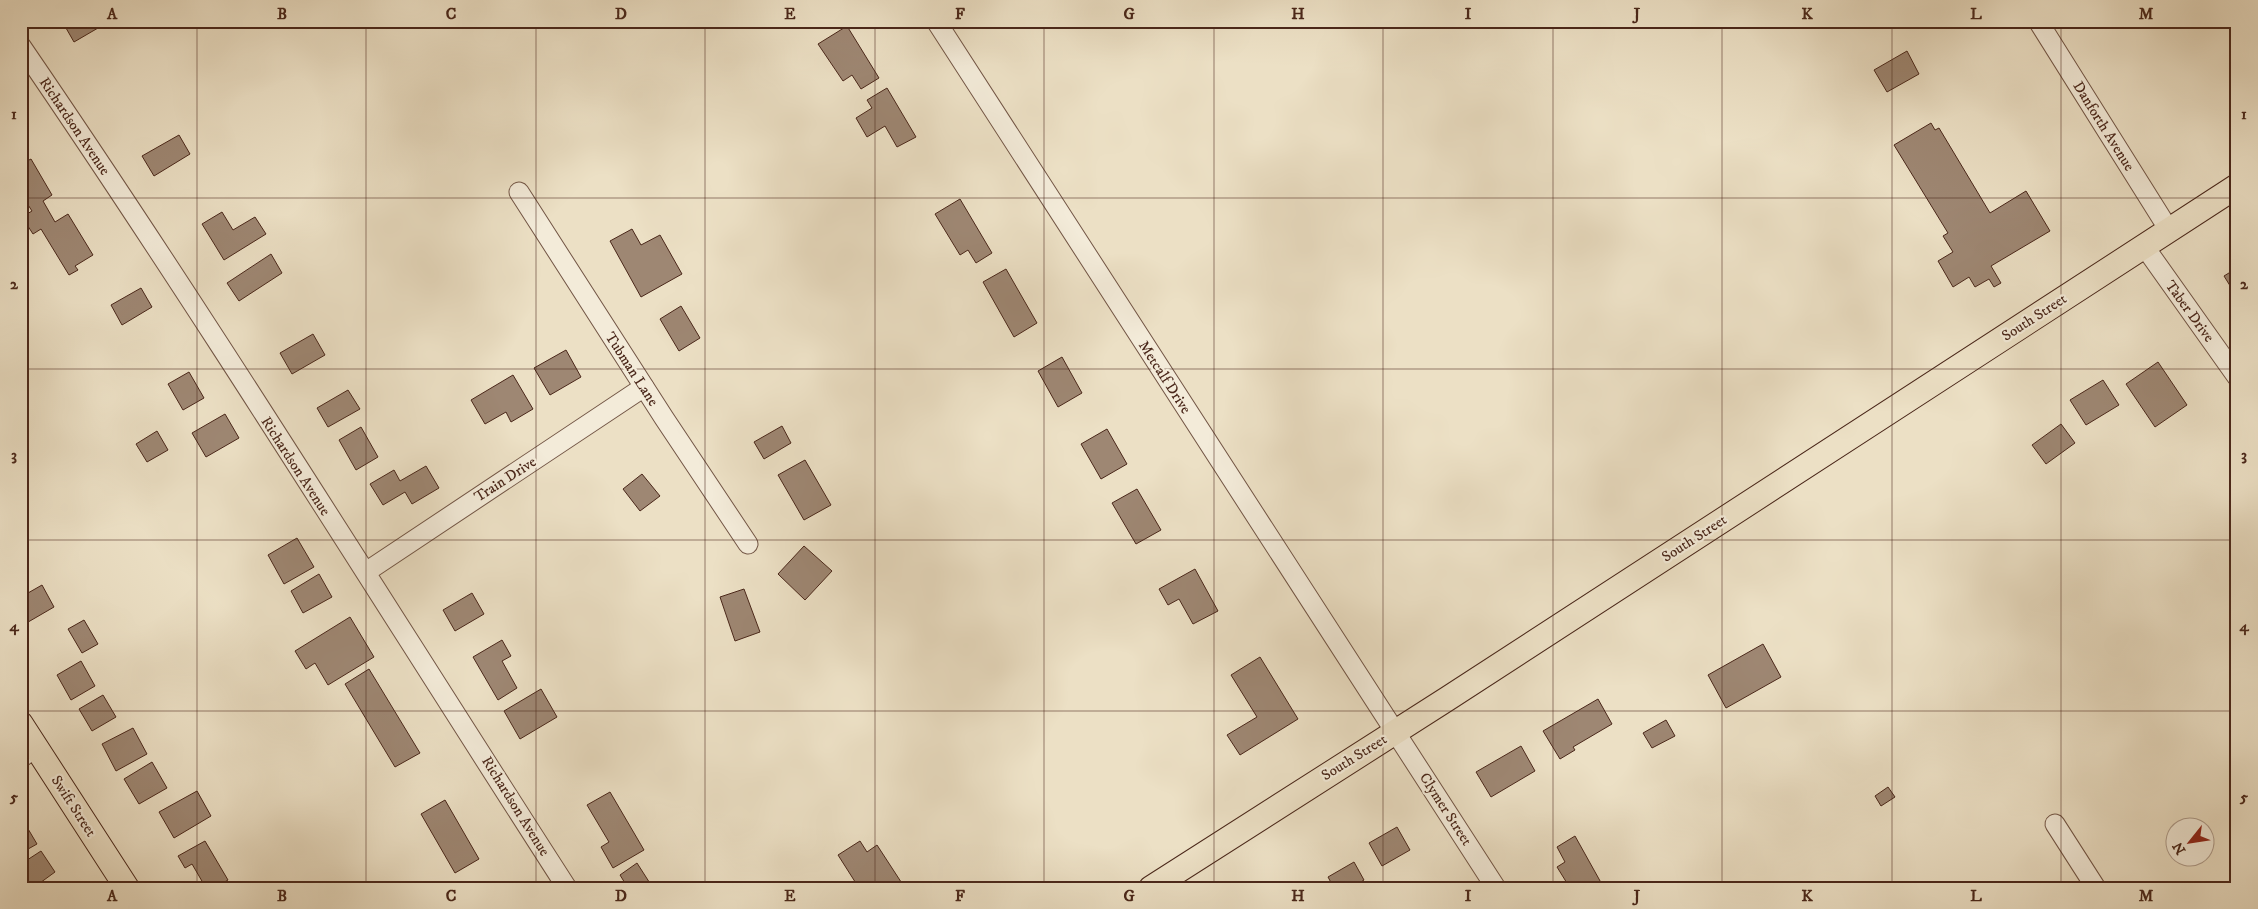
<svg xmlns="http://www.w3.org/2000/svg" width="2258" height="909" viewBox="0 0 2258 909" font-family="'IM FELL DW Pica',serif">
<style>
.building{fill:#9e8773;stroke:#4a271a}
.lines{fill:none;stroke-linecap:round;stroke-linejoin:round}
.minor-casing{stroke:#725545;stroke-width:21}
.major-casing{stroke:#4a271a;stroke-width:26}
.minor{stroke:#f3ebd9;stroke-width:19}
.major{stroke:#ece0c5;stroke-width:24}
.grid{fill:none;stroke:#4a271a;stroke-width:1;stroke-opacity:0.55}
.labels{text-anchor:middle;stroke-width:4.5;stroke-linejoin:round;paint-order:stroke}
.street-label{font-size:15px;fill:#4a271a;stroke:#f3ebd9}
.neatline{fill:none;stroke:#4a271a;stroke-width:2}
.grid-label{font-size:16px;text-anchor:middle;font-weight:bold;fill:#4a271a}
</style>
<rect width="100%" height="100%" fill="#ece0c5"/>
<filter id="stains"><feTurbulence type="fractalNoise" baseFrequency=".004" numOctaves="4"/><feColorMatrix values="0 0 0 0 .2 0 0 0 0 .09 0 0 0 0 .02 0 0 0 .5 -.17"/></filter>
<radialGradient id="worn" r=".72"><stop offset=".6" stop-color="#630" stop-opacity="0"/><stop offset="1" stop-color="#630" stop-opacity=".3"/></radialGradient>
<g class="building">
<path d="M62 21H110L74 42Z"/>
<path d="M815 21H832L820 28Z"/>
<path d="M847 26 879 78 861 89 852 75 843 81 818 44Z"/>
<path d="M1907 51 1919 74 1887 92 1874 70Z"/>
<path d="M887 88 916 137 897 147 885 126 867 137 856 118 872 108 867 100Z"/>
<path d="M1931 123 1935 130 1939 128 1990 213 2026 191 2050 231 1991 266 2001 283 1994 287 1989 279 1975 287 1969 277 1953 287 1938 261 1953 252 1943 236 1948 233 1894 145Z"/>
<path d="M179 135 190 154 154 176 142 156Z"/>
<path d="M31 159 52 195 43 201 55 222 68 214 93 255 75 266 78 270 69 275 41 229 33 234 22 217 32 211 21 194V164Z"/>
<path d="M960 199 992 253 976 263 968 250 960 255 935 214Z"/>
<path d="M222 212 233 230 255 217 266 234 224 260 202 224Z"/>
<path d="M632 229 641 245 660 235 682 274 641 297 610 241Z"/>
<path d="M271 254 282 273 239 301 227 283Z"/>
<path d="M2237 268V297L2224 276Z"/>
<path d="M1006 269 1037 323 1014 337 983 282Z"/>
<path d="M141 288 152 307 122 325 111 305Z"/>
<path d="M681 306 700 338 679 351 660 319Z"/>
<path d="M313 334 325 355 292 374 280 353Z"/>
<path d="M566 350 581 377 550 395 534 368Z"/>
<path d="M1062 357 1082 393 1058 407 1038 371Z"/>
<path d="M2158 362 2187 405 2155 427 2126 384Z"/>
<path d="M189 372 204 398 183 410 168 384Z"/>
<path d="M513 375 533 409 511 422 506 412 485 424 471 400Z"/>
<path d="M2103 380 2119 405 2086 425 2070 400Z"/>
<path d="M348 390 360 409 328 427 317 408Z"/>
<path d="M225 414 239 438 206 457 192 433Z"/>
<path d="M2061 424 2075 443 2046 464 2032 445Z"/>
<path d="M782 426 791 443 764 459 754 442Z"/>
<path d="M361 427 378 457 356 470 339 440Z"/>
<path d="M1107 429 1127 464 1101 479 1081 444Z"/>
<path d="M157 431 168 450 147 462 136 444Z"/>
<path d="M805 460 831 505 804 520 778 475Z"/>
<path d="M426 466 439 488 412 504 405 492 383 505 370 484 394 470 400 481Z"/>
<path d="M642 474 660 496 640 511 623 489Z"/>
<path d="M1137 489 1161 530 1136 544 1112 503Z"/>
<path d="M297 538 314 567 284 584 268 555Z"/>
<path d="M804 546 832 571 805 600 778 574Z"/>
<path d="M1195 569 1218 611 1193 624 1179 599 1168 605 1159 589Z"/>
<path d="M319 574 332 597 303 613 291 591Z"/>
<path d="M42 585 54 607 23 625 21 622V597Z"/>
<path d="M744 589 760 632 735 641 720 597Z"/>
<path d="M472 593 484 614 455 631 443 610Z"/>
<path d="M350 617 374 657 328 685 315 663 306 669 295 651Z"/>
<path d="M84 620 98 644 82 653 68 629Z"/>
<path d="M502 640 511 656 502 661 517 688 498 700 473 657Z"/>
<path d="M1763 644 1781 677 1726 708 1708 675Z"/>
<path d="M1260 657 1298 719 1240 755 1227 735 1257 717 1231 675Z"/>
<path d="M81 661 95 686 71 700 57 675Z"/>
<path d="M369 669 420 753 395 767 345 684Z"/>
<path d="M541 689 557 717 520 739 504 711Z"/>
<path d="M103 695 116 717 92 731 79 709Z"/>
<path d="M1598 699 1612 724 1573 747 1575 750 1560 759 1543 731Z"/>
<path d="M1666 720 1675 736 1652 748 1643 733Z"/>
<path d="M133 728 147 754 116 771 102 744Z"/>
<path d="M1521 746 1535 771 1491 797 1476 772Z"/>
<path d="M152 762 167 788 139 804 124 779Z"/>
<path d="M1888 787 1895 797 1881 806 1875 796Z"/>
<path d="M197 791 211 816 174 838 159 812Z"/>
<path d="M610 792 644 850 613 868 601 847 609 842 587 805Z"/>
<path d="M445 800 479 859 455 873 421 814Z"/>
<path d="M21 817 37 844 21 853Z"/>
<path d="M1397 827 1410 850 1382 866 1369 843Z"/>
<path d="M1575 836 1604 888H1570L1557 867 1565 862 1557 847Z"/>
<path d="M205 841 228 880 214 888H206L192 864 185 868 178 856Z"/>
<path d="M860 841 867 852 877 845 905 888H859L838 855Z"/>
<path d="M41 851 55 872 33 888H21V864Z"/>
<path d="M1354 862 1364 880 1351 888H1334L1328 877Z"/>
<path d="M637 863 653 888H628L620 875Z"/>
</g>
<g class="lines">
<g class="minor-casing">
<g id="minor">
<path d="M936 21 1496 888"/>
<path d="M2038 21 2169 230"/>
<path d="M21 46C210 322 386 607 567 888"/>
<path d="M519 192 664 418 748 544"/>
<path d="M2144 246 2237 377"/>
<path d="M366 572 644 387"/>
<path d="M21 758 36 747"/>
<path d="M2055 824 2096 888"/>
</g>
</g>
<g class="major-casing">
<g id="major">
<path d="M21 724 127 888"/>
<path d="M1151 888 1447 699 2237 186"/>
</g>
</g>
<use href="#minor" class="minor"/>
<use href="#major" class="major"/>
</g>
<path class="grid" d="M197 21V888M366 21V888M536 21V888M705 21V888M875 21V888M1044 21V888M1214 21V888M1383 21V888M1553 21V888M1722 21V888M1892 21V888M2061 21V888M21 198H2237M21 369H2237M21 540H2237M21 711H2237"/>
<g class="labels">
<g class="street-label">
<text transform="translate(75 126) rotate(56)" y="5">Richardson Avenue</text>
<text transform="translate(2104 126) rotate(58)" y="5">Danforth Avenue</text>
<text transform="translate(2190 311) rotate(54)" y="5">Taber Drive</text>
<text transform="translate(2034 317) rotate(-33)" y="5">South Street</text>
<text transform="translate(632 369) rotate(57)" y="5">Tubman Lane</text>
<text transform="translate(1165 377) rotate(57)" y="5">Metcalf Drive</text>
<text transform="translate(296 466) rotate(57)" y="5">Richardson Avenue</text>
<text transform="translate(505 479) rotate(-33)" y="5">Train Drive</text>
<text transform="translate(1694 538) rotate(-33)" y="5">South Street</text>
<text transform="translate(1354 757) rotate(-32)" y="5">South Street</text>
<text transform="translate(74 806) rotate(57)" y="5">Swift Street</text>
<text transform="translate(516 806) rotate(58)" y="5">Richardson Avenue</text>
<text transform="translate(1446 809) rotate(57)" y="5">Clymer Street</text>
</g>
</g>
<rect width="2258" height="909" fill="none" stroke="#ece0c5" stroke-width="55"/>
<g transform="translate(2190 842) rotate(240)"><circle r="24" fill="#f3ebd9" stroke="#af9d8d"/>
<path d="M0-4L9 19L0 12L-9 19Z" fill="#8f2418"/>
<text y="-8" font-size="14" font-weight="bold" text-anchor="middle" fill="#4a271a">N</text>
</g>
<rect x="28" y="28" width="2202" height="854" class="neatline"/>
<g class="grid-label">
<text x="112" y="19">A</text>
<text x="282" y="19">B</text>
<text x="451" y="19">C</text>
<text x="621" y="19">D</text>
<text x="790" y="19">E</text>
<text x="960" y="19">F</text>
<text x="1129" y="19">G</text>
<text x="1298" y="19">H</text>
<text x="1468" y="19">I</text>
<text x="1637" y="19">J</text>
<text x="1807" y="19">K</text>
<text x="1976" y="19">L</text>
<text x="2146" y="19">M</text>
<text x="14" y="119">1</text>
<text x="2244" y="119">1</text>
<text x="14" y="289">2</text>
<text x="2244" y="289">2</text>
<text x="14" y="460">3</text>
<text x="2244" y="460">3</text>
<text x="14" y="631">4</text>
<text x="2244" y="631">4</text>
<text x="14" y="802">5</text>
<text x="2244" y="802">5</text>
<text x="112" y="901">A</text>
<text x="282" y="901">B</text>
<text x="451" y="901">C</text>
<text x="621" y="901">D</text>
<text x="790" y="901">E</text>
<text x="960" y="901">F</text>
<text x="1129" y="901">G</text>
<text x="1298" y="901">H</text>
<text x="1468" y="901">I</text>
<text x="1637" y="901">J</text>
<text x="1807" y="901">K</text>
<text x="1976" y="901">L</text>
<text x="2146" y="901">M</text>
</g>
<rect width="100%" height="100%" filter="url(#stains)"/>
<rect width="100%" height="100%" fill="url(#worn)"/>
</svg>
